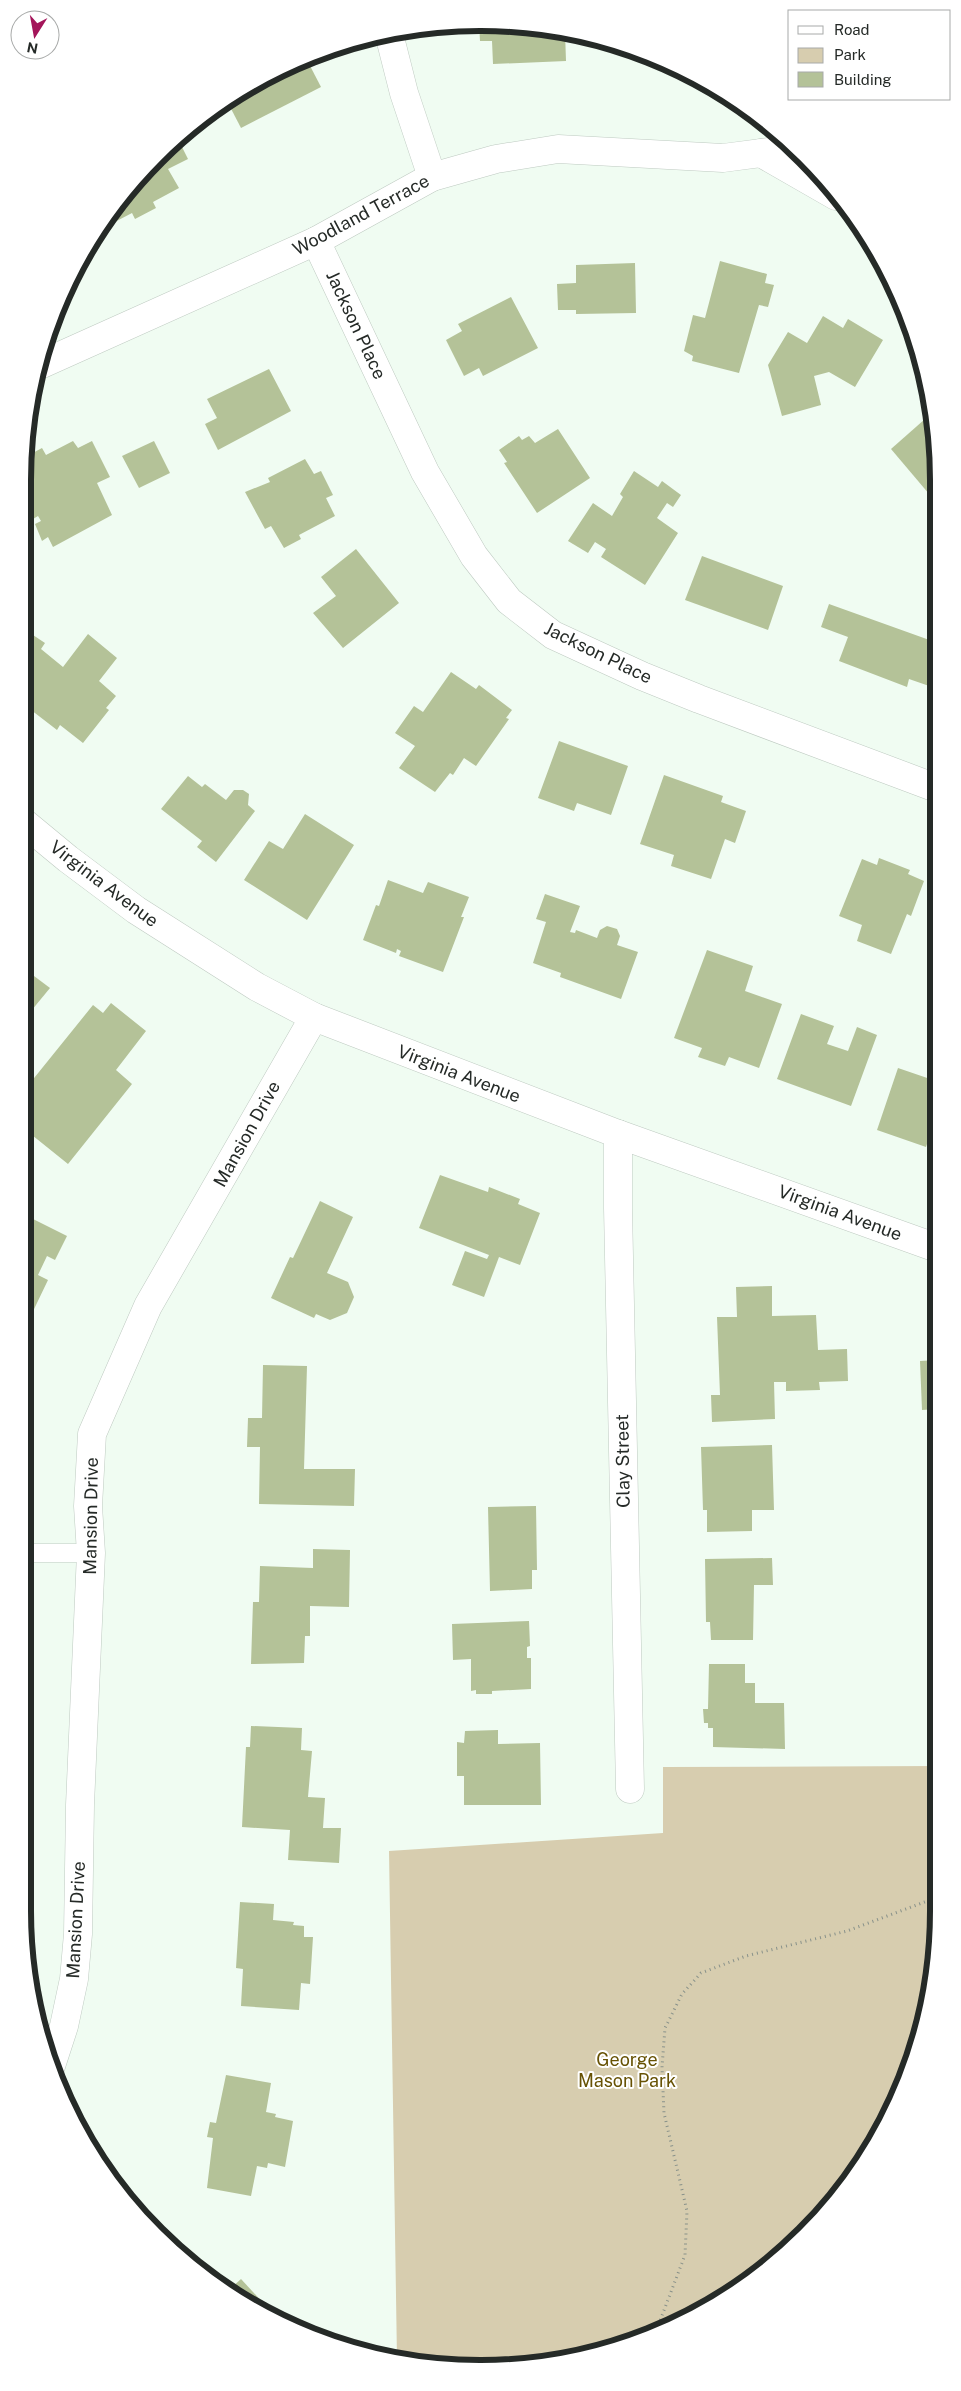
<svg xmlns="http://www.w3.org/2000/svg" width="961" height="2391" viewBox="0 0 961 2391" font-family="'Public Sans',sans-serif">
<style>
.green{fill:#d7cdaf}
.building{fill:#b4c298}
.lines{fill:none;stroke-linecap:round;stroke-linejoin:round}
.lane-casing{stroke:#becac1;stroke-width:19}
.street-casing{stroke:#becac1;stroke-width:29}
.path{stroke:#88918a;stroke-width:3;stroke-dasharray:1 4;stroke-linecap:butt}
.lane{stroke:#fff;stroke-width:18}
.street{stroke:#fff;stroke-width:28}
.labels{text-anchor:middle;stroke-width:4;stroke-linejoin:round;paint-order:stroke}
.street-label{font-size:18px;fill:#252a27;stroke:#fff}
.park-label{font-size:18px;fill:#675204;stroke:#fff}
.rim{fill:none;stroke:#252a27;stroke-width:6}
</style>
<rect width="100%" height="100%" fill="#f0fcf2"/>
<path class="green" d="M938 1766V1910L914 2057 844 2190 735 2291 656 2334 570 2360 420 2365 397 2359 389 1851 663 1833V1767Z"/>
<g class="building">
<path d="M479 24 540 26 565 32 566 61 493 64 492 41H480Z"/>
<path d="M307 60 321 87 241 128 227 101 278 70Z"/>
<path d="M178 139 188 159 168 169 179 188 153 202 156 208 135 219 132 213 109 225 106 220 136 179Z"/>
<path d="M720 261 767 274 765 283 774 285 768 307 759 305 739 373 692 361 693 356 684 351 693 315 705 318Z"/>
<path d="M635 263 636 313 576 314V310H558L557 284 576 283V265Z"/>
<path d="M511 297 538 348 483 376 479 368 464 376 446 340 462 331 458 324Z"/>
<path d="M823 316 843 328 848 319 883 340 855 387 829 372 814 376 821 405 782 416 768 365 788 332 807 343Z"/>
<path d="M269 369 291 411 218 450 205 424 217 418 207 399Z"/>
<path d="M925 419 935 430V501L891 449Z"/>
<path d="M558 429 590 478 537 513 504 463 507 462 499 450 519 436 522 440 529 436 535 443Z"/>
<path d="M73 441 78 448 92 441 110 477 97 483 112 515 53 547 48 537 42 541 35 524 41 521 38 516 33 519 22 498 24 474 33 470 29 455 42 448 46 455Z"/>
<path d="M154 441 170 473 139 488 122 456Z"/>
<path d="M305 459 314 474 321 471 333 495 326 498 335 516 299 535 301 539 284 548 271 526 265 529 245 492 270 482 268 478Z"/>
<path d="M634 471 658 487 662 481 681 495 673 507 667 503 657 518 678 533 645 585 601 557 606 549 595 542 588 553 568 541 593 503 612 516 623 497 620 494Z"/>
<path d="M356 549 399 603 343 648 313 613 336 596 321 577Z"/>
<path d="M702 556 783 586 768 630 685 600Z"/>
<path d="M829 604 935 642V688L909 679 907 687 839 661 848 637 821 627Z"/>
<path d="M27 631 45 643 41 649 63 667 88 634 117 658 99 681 116 696 106 708 109 710 83 743 60 725 57 730 22 703V638Z"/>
<path d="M451 672 476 689 479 685 512 710 506 718 509 719 476 766 464 758 453 775 450 773 435 792 399 768 415 746 395 733 414 706 423 712Z"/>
<path d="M559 741 628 766 611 815 577 803 574 811 538 798Z"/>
<path d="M664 775 723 796 721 802 746 811 735 843 725 839 711 879 671 866 674 855 640 844Z"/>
<path d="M188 776 202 787 205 784 226 800 234 790H243L249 794 248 805 255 811 216 862 197 847 202 841 161 809Z"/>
<path d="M305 814 354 845 307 920 244 880 269 841 283 849Z"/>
<path d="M879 858 910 870 908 874 924 881 911 916 907 914 891 954 857 941 862 925 839 916 862 859 877 865Z"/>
<path d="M388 880 423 893 428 882 469 897 461 917H464L443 972 399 956 401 951 397 949 396 953 363 940 376 905 379 906Z"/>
<path d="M545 894 580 906 570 932 575 933 576 930 597 938 600 930 607 926 617 929 620 936 617 945 638 952 621 999 560 977 561 973 533 963 546 922 536 919Z"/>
<path d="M707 950 753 966 745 991 782 1004 759 1068 729 1057 725 1066 698 1057 702 1048 674 1038Z"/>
<path d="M22 967 50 988 22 1022Z"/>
<path d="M111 1003 146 1031 116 1070 132 1084 68 1164 22 1127V1093L93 1005 103 1013Z"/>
<path d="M801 1014 834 1026 827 1044 848 1051 857 1027 877 1035 851 1106 777 1079Z"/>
<path d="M898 1068 936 1081V1147L927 1144 926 1147 877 1130Z"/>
<path d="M440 1175 488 1192 489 1187 520 1199 518 1204 540 1213 520 1265 499 1257 484 1297 452 1285 465 1251 487 1259 489 1255 419 1228Z"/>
<path d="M320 1201 353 1217 327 1273 348 1282 354 1297 347 1313 330 1320 316 1314 314 1318 271 1298 290 1257 293 1258Z"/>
<path d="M25 1215 67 1236 55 1260 47 1256 38 1275 48 1280 24 1330 22 1220Z"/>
<path d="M772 1286V1316L816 1315 818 1350 847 1349 848 1381 819 1382 820 1390 786 1391V1382H774L775 1419 712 1422 711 1395H720L717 1317H737L736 1287Z"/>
<path d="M937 1360V1409L922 1410 920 1361Z"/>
<path d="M263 1365 307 1366 304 1469H355L354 1506 259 1504 260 1447H247L248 1418H262Z"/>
<path d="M772 1445 774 1510H752V1531L707 1532V1510H703L701 1447Z"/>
<path d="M937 1455V1520H935V1490H931L929 1456Z"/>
<path d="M536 1506 537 1570H532V1589L490 1591 488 1507Z"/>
<path d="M313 1549 350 1550 349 1607 310 1606V1636H305L304 1663 251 1664 253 1602H259L260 1566 313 1568Z"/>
<path d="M772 1558 773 1585H754L753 1640H711L710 1622H706L705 1559Z"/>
<path d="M529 1621 530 1646 527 1647V1658H531V1689L492 1691V1694H476V1690L471 1691V1659L453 1660 452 1624Z"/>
<path d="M709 1664H745V1683H755V1703H784L785 1749 713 1747V1728H708V1723H704L703 1709H708Z"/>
<path d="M251 1726 302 1728 301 1750 312 1751 308 1797 325 1798 323 1828H341L339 1863 288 1860 290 1830 242 1827 246 1747H250Z"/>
<path d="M498 1730V1744L540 1743 541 1805H464V1776H457V1742L464 1743 465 1731Z"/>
<path d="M240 1902 274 1904 273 1920 294 1922 293 1925 304 1926V1937H313L310 1984 301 1983 299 2010 241 2006 243 1969 236 1968Z"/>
<path d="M226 2075 271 2083 266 2112 276 2114 275 2117 293 2121 285 2167 268 2163 267 2168 257 2166 251 2196 207 2188 213 2138 207 2137 210 2122 216 2123Z"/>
<path d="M241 2279 278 2319 252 2307 230 2289Z"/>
</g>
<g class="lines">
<g class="lane-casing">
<path id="lane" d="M22 1553H91"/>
</g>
<g class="street-casing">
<g id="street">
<path d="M389 34 404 93 432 177"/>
<path d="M761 153 836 196"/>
<path d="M316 241 425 472 474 556 509 601 553 635 642 676 699 699 936 788"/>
<path d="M42 364 316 241 432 177 496 159 558 149 723 158 791 149"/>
<path d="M22 821 68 859 136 910 257 987 314 1017 618 1134 937 1248"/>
<path d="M618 1134V1208L630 1789"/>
<path d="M51 2066 64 2026 74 1979 78 1934 80 1805 91 1553 88 1506 92 1434 148 1306 314 1017"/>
</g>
</g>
<path class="path" d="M655 2334 685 2255 687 2211 664 2113 662 2067 665 2028 682 1994 701 1973 746 1956 847 1931 938 1897"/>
<use href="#lane" class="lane"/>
<use href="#street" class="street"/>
</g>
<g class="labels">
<g class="street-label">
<text transform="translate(361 215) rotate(-28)" y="6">Woodland Terrace</text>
<text transform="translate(356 325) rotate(65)" y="6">Jackson Place</text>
<text transform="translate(598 653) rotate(26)" y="6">Jackson Place</text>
<text transform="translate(104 884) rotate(37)" y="6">Virginia Avenue</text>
<text transform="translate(459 1074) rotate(21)" y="6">Virginia Avenue</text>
<text transform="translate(247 1134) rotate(-61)" y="6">Mansion Drive</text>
<text transform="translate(840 1213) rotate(20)" y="6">Virginia Avenue</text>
<text transform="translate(623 1461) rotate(-91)" y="6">Clay Street</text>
<text transform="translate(91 1516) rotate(-89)" y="6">Mansion Drive</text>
<text transform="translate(76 1920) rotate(-87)" y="6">Mansion Drive</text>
</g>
<g class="park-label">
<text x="627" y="2066">George<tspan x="627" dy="21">Mason Park</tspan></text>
</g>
</g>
<path d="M0 0H961V2391H0ZM480 31H481A449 449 0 0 1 930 480V1911A449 449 0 0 1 481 2360H480A449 449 0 0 1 31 1911V480A449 449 0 0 1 480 31Z" fill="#fff" fill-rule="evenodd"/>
<path class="rim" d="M480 31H481A449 449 0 0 1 930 480V1911A449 449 0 0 1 481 2360H480A449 449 0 0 1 31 1911V480A449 449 0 0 1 480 31Z"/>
<rect x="788" y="10" width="162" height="90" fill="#ffffff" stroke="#a8aaa9"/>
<rect x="798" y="26" width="25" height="8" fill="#ffffff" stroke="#a8aaa9"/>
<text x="834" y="35" font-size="15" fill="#252a27">Road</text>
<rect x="798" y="48" width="25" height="15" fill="#d7cdaf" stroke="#a8aaa9"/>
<text x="834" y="60" font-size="15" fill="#252a27">Park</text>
<rect x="798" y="72" width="25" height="15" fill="#b4c298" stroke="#a8aaa9"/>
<text x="834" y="85" font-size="15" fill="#252a27">Building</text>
<g transform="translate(35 35) rotate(191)"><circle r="24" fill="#ffffff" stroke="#a8aaa9"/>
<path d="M0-4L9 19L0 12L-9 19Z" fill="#a4155a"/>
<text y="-8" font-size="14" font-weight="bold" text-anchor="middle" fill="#252a27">N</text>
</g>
</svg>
